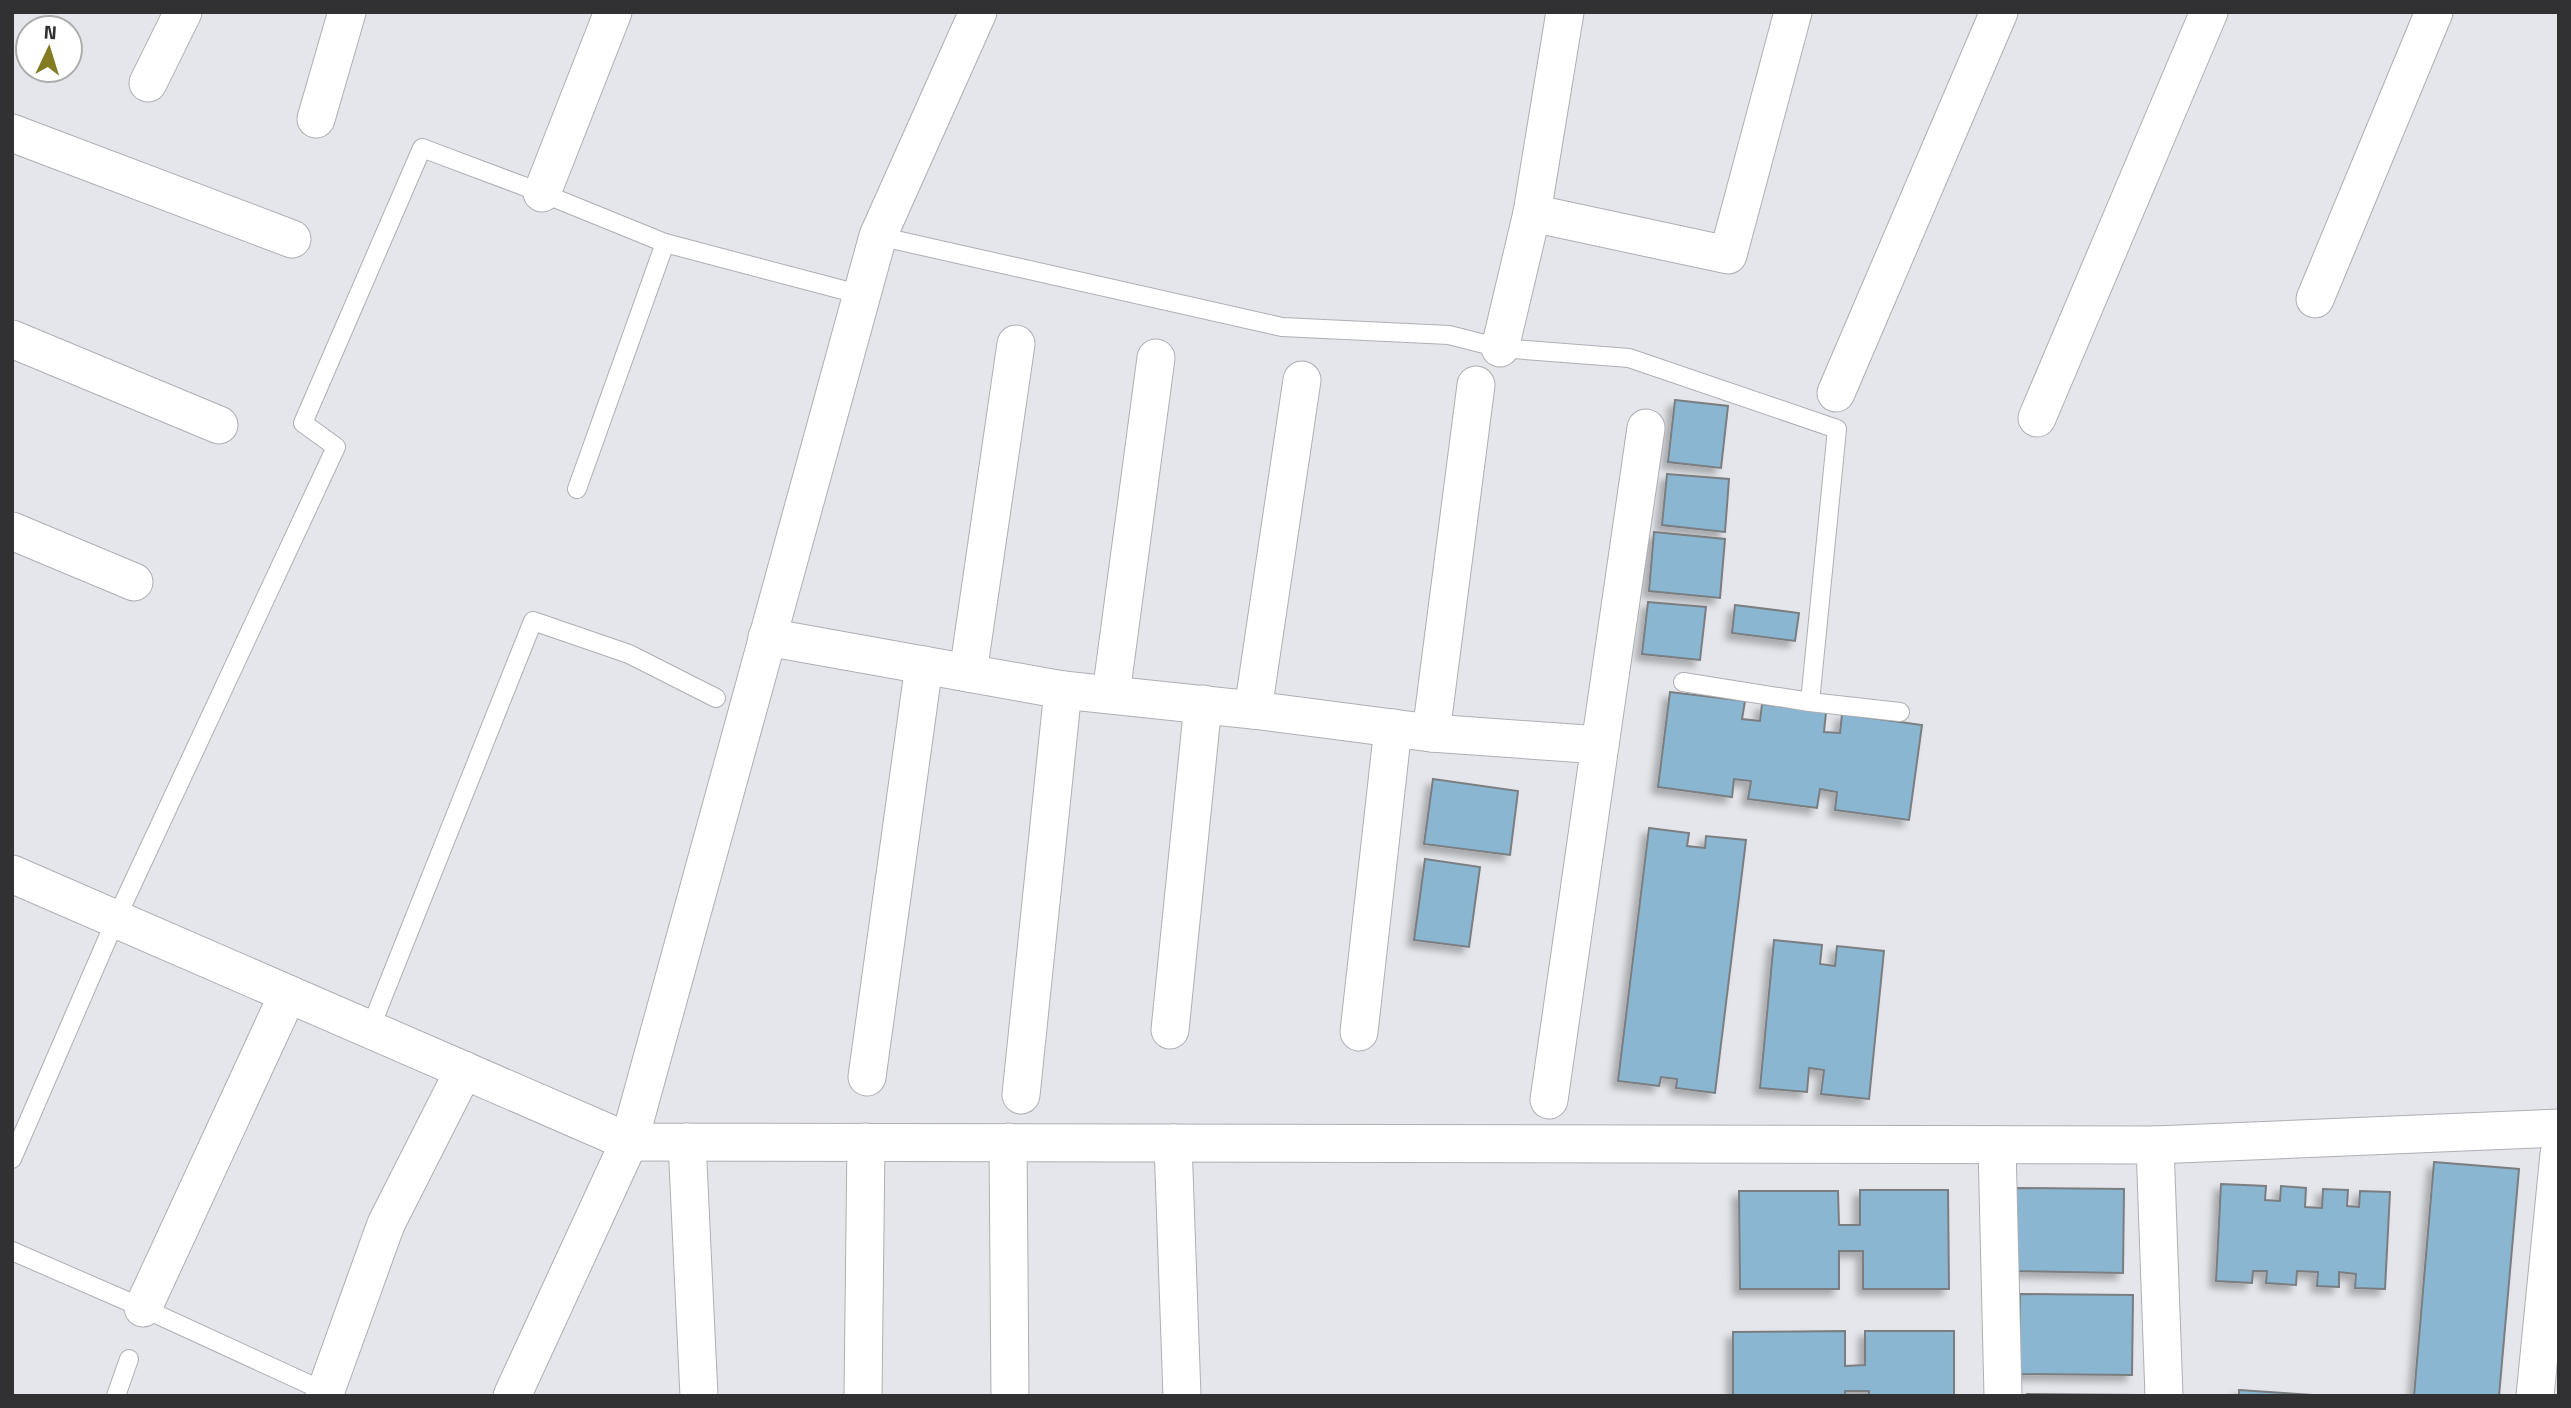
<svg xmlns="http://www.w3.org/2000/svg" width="2571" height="1408" viewBox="0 0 2571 1408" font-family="'Titillium Web',sans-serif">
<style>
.building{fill:#8bb6d2;stroke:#7a7e81;stroke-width:2;filter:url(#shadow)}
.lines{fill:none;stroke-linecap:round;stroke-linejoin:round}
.lane-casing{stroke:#adafb4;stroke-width:20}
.street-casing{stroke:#adafb4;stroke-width:39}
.lane{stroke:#fff;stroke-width:18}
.street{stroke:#fff;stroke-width:37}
</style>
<defs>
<filter id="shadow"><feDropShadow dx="-6" dy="6" stdDeviation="3.5" flood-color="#0004"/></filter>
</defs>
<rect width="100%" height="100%" fill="#e4e6eb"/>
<g class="building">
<path d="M1675 400 1728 406 1721 468 1668 462Z"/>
<path d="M1667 474 1729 479 1725 532 1662 525Z"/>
<path d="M1654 532 1725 539 1720 598 1649 591Z"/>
<path d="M1648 602 1706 607 1700 660 1642 654Z"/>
<path d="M1735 605 1799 613 1795 641 1732 633Z"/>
<path d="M1670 692 1745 701 1742 719 1760 721 1762 704 1826 712 1824 732 1840 733 1842 714 1922 725 1909 820 1835 810 1837 792 1820 789 1817 808 1748 799 1751 781 1734 779 1732 797 1658 787Z"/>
<path d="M1433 779 1518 791 1510 855 1424 844Z"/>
<path d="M1649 828 1689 833 1687 846 1705 848 1706 836 1746 840 1715 1093 1676 1088 1677 1079 1661 1077 1659 1086 1618 1081Z"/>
<path d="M1425 859 1480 867 1469 947 1414 940Z"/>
<path d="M1774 940 1822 945 1820 964 1835 966 1837 946 1884 951 1869 1099 1821 1094 1824 1070 1809 1068 1807 1092 1760 1088Z"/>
<path d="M2434 1162 2519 1169 2499 1396H2414Z"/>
<path d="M2221 1184 2266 1186 2265 1200 2280 1201 2281 1186 2306 1188 2305 1207 2322 1208 2323 1189 2348 1190 2347 1206 2359 1207 2360 1191 2390 1192 2385 1289 2355 1288 2356 1274 2339 1272V1287L2317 1286 2318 1272 2297 1271 2296 1285 2266 1283 2267 1271H2253L2252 1283 2216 1281Z"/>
<path d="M2015 1188 2124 1189 2123 1273 2013 1271Z"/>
<path d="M1860 1190H1948L1949 1289H1863V1251H1839V1289H1740L1739 1191H1838L1839 1225H1860Z"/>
<path d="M2020 1294 2133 1295 2132 1375 2020 1374Z"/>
<path d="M1845 1331V1366L1865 1365V1331H1954V1396H1869V1391H1845V1396H1733V1332Z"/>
<path d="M2239 1390 2327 1396H2239Z"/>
<path d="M2027 1394 2138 1395 2027 1396Z"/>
</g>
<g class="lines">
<g class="lane-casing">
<g id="lane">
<path d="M878 236 1282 327 1449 335 1500 348 1629 358 1837 429 1810 702"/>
<path d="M577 489 665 243"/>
<path d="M1683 682 1810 702 1900 712"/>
<path d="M370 1029 533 621 629 654 716 698"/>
<path d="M12 1159 116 919 336 447 303 423 422 148 542 193 665 243 862 295"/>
<path d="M12 1251 143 1308 328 1393"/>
<path d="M116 1396 129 1359"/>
</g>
</g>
<g class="street-casing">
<g id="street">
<path d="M148 83 183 12"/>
<path d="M316 119 347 12"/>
<path d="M12 133 292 239"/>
<path d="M542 193 613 12"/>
<path d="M1532 213 1565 12"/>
<path d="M2315 299 2434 12"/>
<path d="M12 339 219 425"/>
<path d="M1500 348 1532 213 1728 255 1793 12"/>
<path d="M1836 393 1999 12"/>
<path d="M2037 418 2209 12"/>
<path d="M12 531 134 582"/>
<path d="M767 637 1063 690 1253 710 1431 733 1600 745 1646 428"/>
<path d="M968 673 1016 344"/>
<path d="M1111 694 1156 358"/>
<path d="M1253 710 1302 380"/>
<path d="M1431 733 1476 385"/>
<path d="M12 874 629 1142 2155 1145 2559 1128"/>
<path d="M1170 1030 1203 704"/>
<path d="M1359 1032 1393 728"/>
<path d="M867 1077 924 665"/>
<path d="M1021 1095 1063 690"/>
<path d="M1549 1100 1600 745"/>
<path d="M687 1142 699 1396"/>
<path d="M1008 1142 1010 1396"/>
<path d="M1173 1143 1182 1396"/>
<path d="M1997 1145 2003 1396"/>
<path d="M2155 1145 2164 1396"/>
<path d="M143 1308 288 994"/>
<path d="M324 1396 386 1224 464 1070"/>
<path d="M512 1396 629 1142 878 236 978 12"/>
<path d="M863 1396 866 1142"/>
<path d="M2535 1396 2559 1154"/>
</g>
</g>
<use href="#lane" class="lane"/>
<use href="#street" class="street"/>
</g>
<rect width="2571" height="1408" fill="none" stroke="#313133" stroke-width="28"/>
<g transform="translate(49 49) rotate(4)"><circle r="33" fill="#ffffff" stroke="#adadad" stroke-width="2"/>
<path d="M0-5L12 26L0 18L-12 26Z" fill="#837b21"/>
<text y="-10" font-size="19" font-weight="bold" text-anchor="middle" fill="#313133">N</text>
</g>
</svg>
